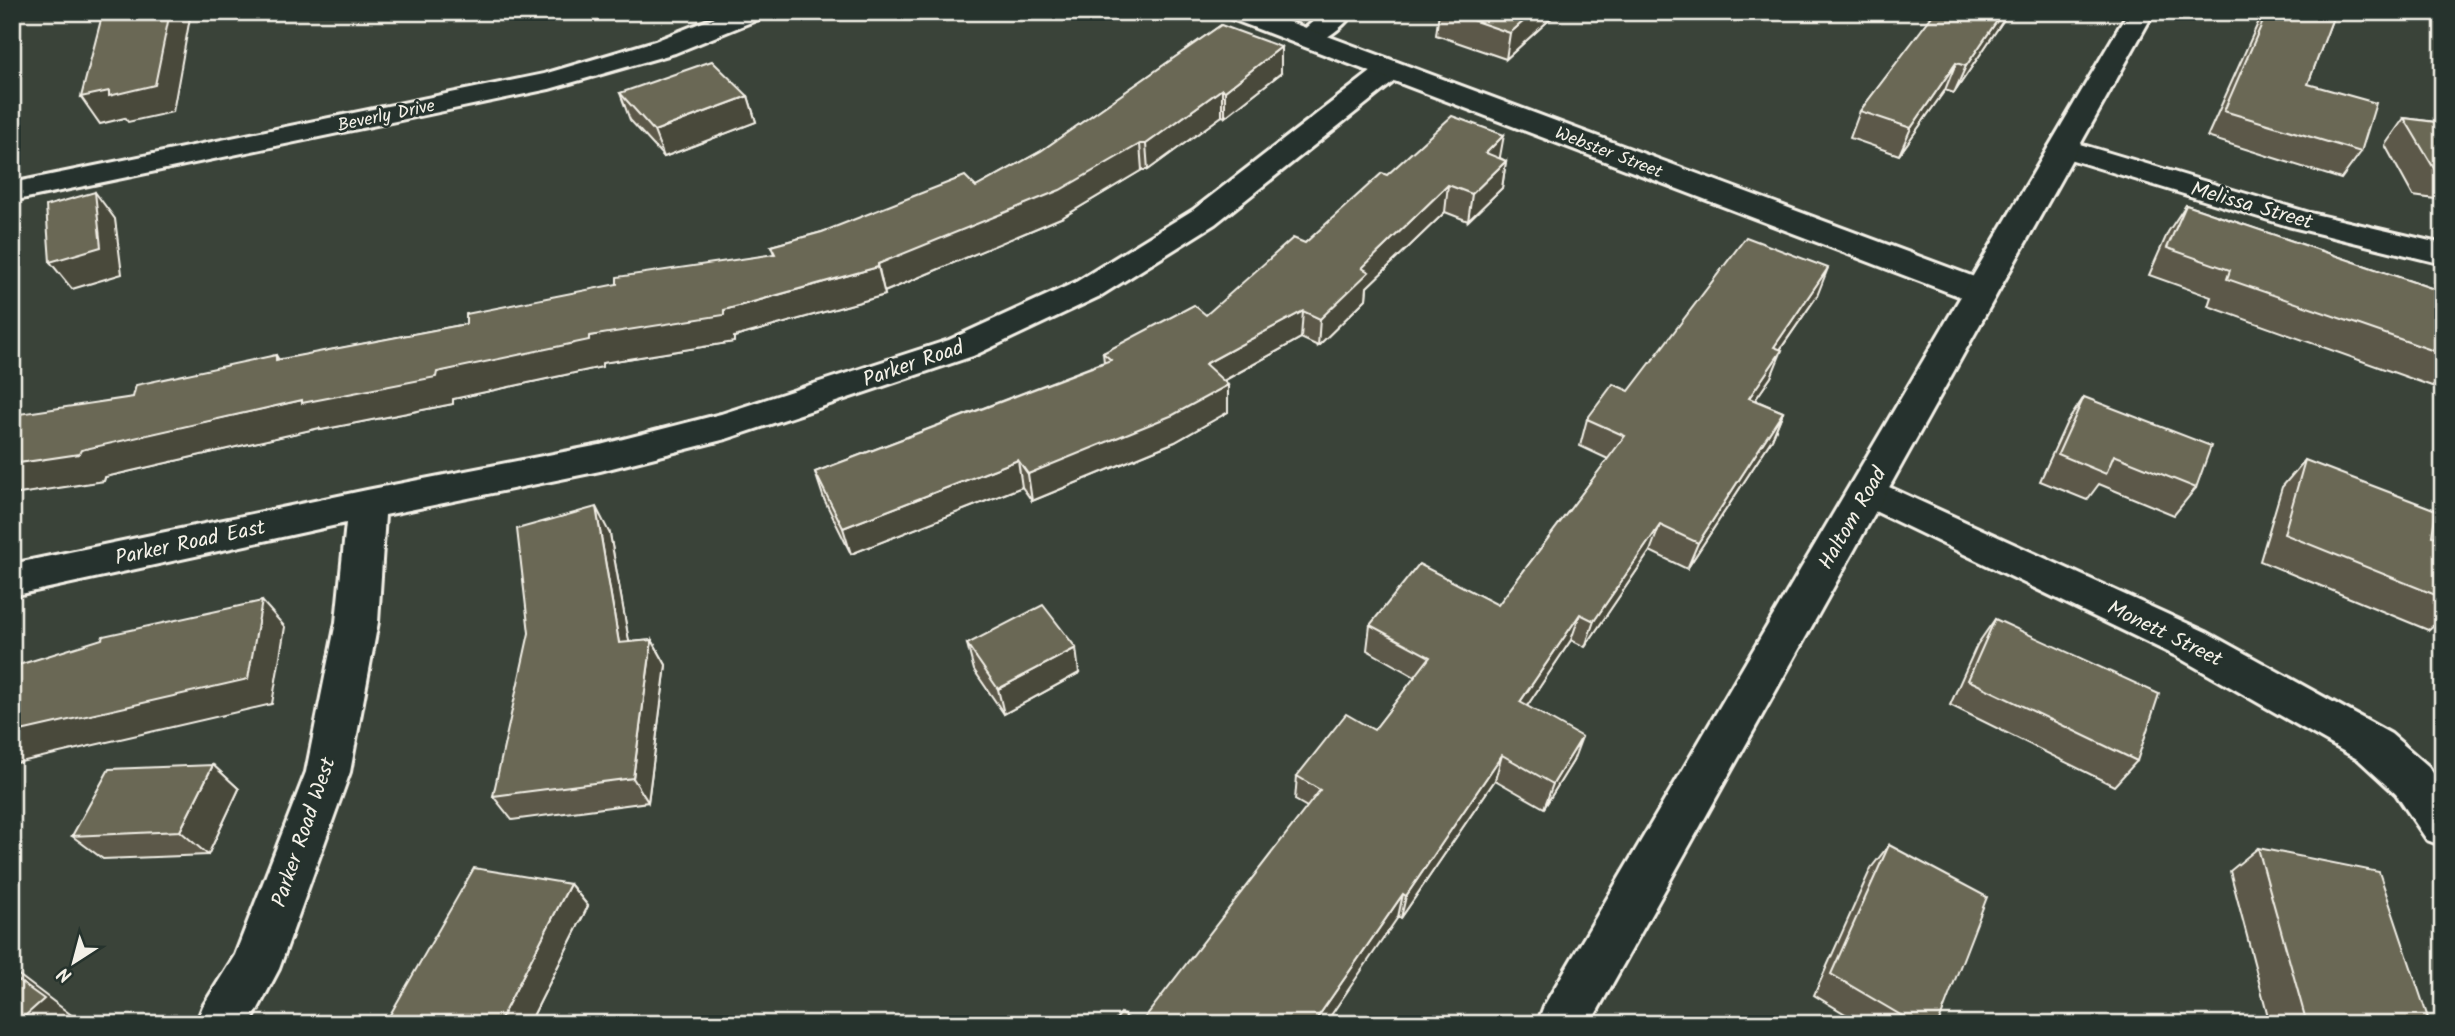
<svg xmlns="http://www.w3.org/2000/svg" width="2455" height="1036" viewBox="0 0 2455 1036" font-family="Kalam,sans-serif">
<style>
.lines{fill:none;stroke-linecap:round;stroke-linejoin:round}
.minor-casing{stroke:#f4f1e8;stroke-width:6}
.tertiary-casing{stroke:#f4f1e8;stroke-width:6}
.secondary-casing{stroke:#f4f1e8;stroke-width:6}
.minor{fill:#26332d;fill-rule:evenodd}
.tertiary{fill:#26332d;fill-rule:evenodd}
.secondary{fill:#26332d;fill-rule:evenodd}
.wall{fill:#5b5948;stroke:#f4f1e8;stroke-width:2}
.shaded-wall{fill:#4a493b;stroke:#f4f1e8;stroke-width:2}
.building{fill:#6a6854;stroke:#f4f1e8;stroke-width:2}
.labels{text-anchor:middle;stroke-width:5;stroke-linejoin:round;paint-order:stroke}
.far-street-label{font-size:18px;fill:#f4f1e8;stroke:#26332d}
.street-label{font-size:21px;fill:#f4f1e8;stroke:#26332d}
</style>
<rect width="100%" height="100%" fill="#3a4339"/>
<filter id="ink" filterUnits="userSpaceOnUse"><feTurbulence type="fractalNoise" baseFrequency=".0143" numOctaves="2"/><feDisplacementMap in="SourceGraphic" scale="14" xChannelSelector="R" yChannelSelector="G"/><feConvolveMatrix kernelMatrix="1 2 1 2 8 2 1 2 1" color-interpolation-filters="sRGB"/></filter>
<g filter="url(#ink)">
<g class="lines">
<g class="minor-casing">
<g id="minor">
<path d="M728 12H765L761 18 675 53 549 89 12 201V183L544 74 655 41Z"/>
<path d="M1324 12H1354C1343 28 1317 49 1298 44L1294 38Z"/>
<path d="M1391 62 1401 64 1405 70 1401 76 1215 224 1100 296 973 356 726 439 600 471 385 515 378 622 350 772 279 969 250 1024H196L203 1006 235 955 306 772 336 622 346 523 12 596V564L367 490 600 445 721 414 949 340 1076 282 1193 210 1381 64Z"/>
<path d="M2063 139 2310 213 2443 244V264L2288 226 2053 154 2048 148 2053 142Z"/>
<path d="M1867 477 2206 632 2391 734 2428 766 2443 787V846L2427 840 2396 794 2359 760 2176 656 1854 501 1848 491 1854 481Z"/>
</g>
</g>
<g class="tertiary-casing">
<path id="tertiary" d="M1225 12H1263L1993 284 1997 292 1993 300 1981 303 1969 300 1229 18Z"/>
</g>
<g class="secondary-casing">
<path id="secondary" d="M2128 12H2154L1590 1024H1537L1544 1006Z"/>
</g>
<use href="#minor" class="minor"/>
<use href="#tertiary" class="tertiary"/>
<use href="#secondary" class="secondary"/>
</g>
<g class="wall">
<path d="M967 12H985L978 17Z"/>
<path d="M1439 12H1558L1506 59 1436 35Z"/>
<path d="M1924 12H2009L1954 93 1945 90 1899 155 1850 138 1860 111 1932 17 1923 14Z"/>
<path d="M2263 12H2335L2308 84 2361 152 2341 179 2207 137Z"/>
<path d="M1221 25 1281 73 1225 117 1222 116 1148 170H1142L1063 217 884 292 885 295 734 337V342L602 363V367L453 399V404L321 430 319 428 105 477 104 481 133 397 276 355 279 360 466 324 774 254 771 246 822 232 976 187 1041 151Z"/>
<path d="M620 93 748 96 756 122 664 157 630 120Z"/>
<path d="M2404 118 2443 123V200L2413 196 2385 145Z"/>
<path d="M1500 158 1506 161 1502 188 1468 221 1445 212 1367 287 1366 299 1318 346 1301 338 1224 381 1228 412 1175 442 1032 501 1022 487 851 554 824 499 815 472 1104 362 1103 353 1206 315 1305 243 1387 175Z"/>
<path d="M2186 205 2443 292V390L2208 306 2211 297 2149 275 2168 232Z"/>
<path d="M1817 296 1780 350 1771 377 1755 400 1783 412 1772 439 1687 569 1650 551 1585 647 1571 640 1527 706 1573 761 1544 808 1495 780 1401 918 1398 917 1307 807 1295 800 1297 776 1374 730 1415 677 1367 650 1370 625 1498 605 1608 459 1580 446 1587 419 1629 391Z"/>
<path d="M2084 397 2196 488 2174 515 2099 484 2087 500 2040 481 2066 424Z"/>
<path d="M2305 460 2432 536 2443 599V617L2428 630 2260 561 2282 487Z"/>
<path d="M610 534 629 642 652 640 666 665 648 802 512 820 493 796Z"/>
<path d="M1995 619 2137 761 2114 786 1950 705 1977 645Z"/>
<path d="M967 644 1079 673 1004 714 974 670Z"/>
<path d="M213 765 239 789 208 855 103 859 72 836Z"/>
<path d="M1889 845 1938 1024H1862L1814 995 1871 868Z"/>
<path d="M2258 848 2430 1024H2270L2230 871Z"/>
<path d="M570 884 588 906 529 1024H392L387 1020Z"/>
</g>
<g class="shaded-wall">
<path d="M170 12H191L173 112 128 122 125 118 100 124 81 97Z"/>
<path d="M977 12H985L978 17Z"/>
<path d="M1534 12H1558L1506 59 1510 33Z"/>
<path d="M2003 12H2009L1954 93 1966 66Z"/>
<path d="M1281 47V73L1225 117V91Z"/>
<path d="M1956 63 1945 90 1899 155 1911 128Z"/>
<path d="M1222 89V116L1148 170 1146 144Z"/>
<path d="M748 96 756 122 664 157 654 131Z"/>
<path d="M1504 135 1499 162 1486 153Z"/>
<path d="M1140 144 1142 170 1063 217 884 292 878 264Z"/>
<path d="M1506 161 1502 188 1468 221 1472 194Z"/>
<path d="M1448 185 1445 212 1367 287 1366 299 1318 346 1320 319 1362 268Z"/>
<path d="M95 192 115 219 122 274 72 289 50 262Z"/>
<path d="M878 267 885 295 734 337V342L602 363V367L453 399V404L321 430 319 428 105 477 104 481 12 495V464L302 400 437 372 589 336 724 310Z"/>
<path d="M1828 268 1817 296 1763 374 1774 347Z"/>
<path d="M1303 311 1301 338 1205 391V364Z"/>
<path d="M1782 350 1771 377 1738 425 1749 398Z"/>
<path d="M1228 385V412L1175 442 1032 501 1028 474Z"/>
<path d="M1783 412 1772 439 1687 569 1698 543Z"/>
<path d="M1018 460 1022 487 851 554 843 528Z"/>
<path d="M596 507 610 534 634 669 619 643Z"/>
<path d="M1660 525 1650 551 1585 647 1594 621Z"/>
<path d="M262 601 285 627 272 704 12 764V733Z"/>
<path d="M1580 614 1571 640 1513 727 1520 702Z"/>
<path d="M652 640 666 665 648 802 633 778Z"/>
<path d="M1076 648 1079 673 1004 714 998 689Z"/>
<path d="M1582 737 1573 761 1544 808 1553 784Z"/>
<path d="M1502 755 1495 780 1401 918 1406 896Z"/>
<path d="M213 765 239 789 208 855 180 831Z"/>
<path d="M570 884 588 906 529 1024H498Z"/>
<path d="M1403 894 1398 917 1325 1024H1313Z"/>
<path d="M12 970 78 1020 73 1024H16Z"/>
</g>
<g class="building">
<path d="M103 12H170L155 85 109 96V91L81 97Z"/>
<path d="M1449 12H1534L1510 33Z"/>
<path d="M1935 12H2003L1966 66 1956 63 1911 128 1860 111Z"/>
<path d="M2267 12H2335L2308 84 2376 103 2361 152 2224 111Z"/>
<path d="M1221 25 1281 47 1225 91 1222 89 1146 144H1140L1060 190 878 264V267L724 310V315L589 336V340L437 372 436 377 302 403V400L81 450 79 454 12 464V415L133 397 136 385 276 355V360L466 324V314L617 284V277L775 254 771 246 822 232 965 176 976 187 1041 151Z"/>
<path d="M712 61 748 96 654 131 620 93Z"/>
<path d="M1452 116 1504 135 1486 153 1506 161 1472 194 1448 185 1362 268 1369 272 1320 319 1303 311 1205 364 1228 385 1173 415 1028 474 1018 460 843 528 815 472 1111 360 1103 353 1194 305 1206 315 1293 238 1305 243 1382 173 1387 175Z"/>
<path d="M2404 118 2443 123V171L2435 170Z"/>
<path d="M95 192 101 247 50 262 46 206Z"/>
<path d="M2186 205 2443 292V354L2227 279 2230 270 2167 248Z"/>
<path d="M1746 237 1828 268 1774 347 1782 350 1749 398 1783 412 1698 543 1660 525 1594 621 1580 614 1520 702 1582 737 1553 784 1502 755 1406 896 1403 894 1313 1024H1140L1320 790 1297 776 1346 714 1374 730 1430 657 1370 625 1419 564 1498 605 1625 436 1587 419 1613 384 1629 391Z"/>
<path d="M2084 397 2211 446 2196 488 2114 455 2106 474 2058 454Z"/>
<path d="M2305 460 2436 510 2432 536 2443 538V598L2284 534Z"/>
<path d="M596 507 619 643 652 640 633 778 493 796 529 633 517 529Z"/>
<path d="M262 601 248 679 12 733V667L102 639 103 636Z"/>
<path d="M1043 605 1076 648 998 689 967 644Z"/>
<path d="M1995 619 2159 694 2137 761 1968 680Z"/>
<path d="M213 765 180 831 72 836 109 769Z"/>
<path d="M1889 845 1987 897 1938 1024H1916L1831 974Z"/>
<path d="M2258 848 2379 872 2430 1024H2307Z"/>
<path d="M474 868 570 884 498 1024H410L387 1020Z"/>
<path d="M12 976 44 999 16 1024H12Z"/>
<path d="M1121 1013 1135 1024H1112Z"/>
</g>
</g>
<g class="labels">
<g class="far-street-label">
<text transform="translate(386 115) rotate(-12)" y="6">Beverly Drive</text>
<text transform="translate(1609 152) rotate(21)" y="6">Webster Street</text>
</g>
<g class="street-label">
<text transform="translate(2252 205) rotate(16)" y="7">Melissa Street</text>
<text transform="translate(913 363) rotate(-19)" y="7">Parker Road</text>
<text transform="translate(1852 518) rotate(-60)" y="7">Haltom Road</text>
<text transform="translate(190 542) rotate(-12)" y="7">Parker Road East</text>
<text transform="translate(2165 633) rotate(26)" y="7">Monett Street</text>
<text transform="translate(303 832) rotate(-71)" y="7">Parker Road West</text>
</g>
</g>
<rect width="2455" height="1036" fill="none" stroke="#26332d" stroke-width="42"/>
<rect x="21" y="21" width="2413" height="994" fill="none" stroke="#f4f1e8" stroke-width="2.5" filter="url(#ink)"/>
<g transform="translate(74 962) rotate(216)" stroke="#26332d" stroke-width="5" paint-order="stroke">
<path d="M0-5L12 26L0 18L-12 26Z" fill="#f4f1e8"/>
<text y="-10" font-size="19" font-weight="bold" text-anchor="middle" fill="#f4f1e8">N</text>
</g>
</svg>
